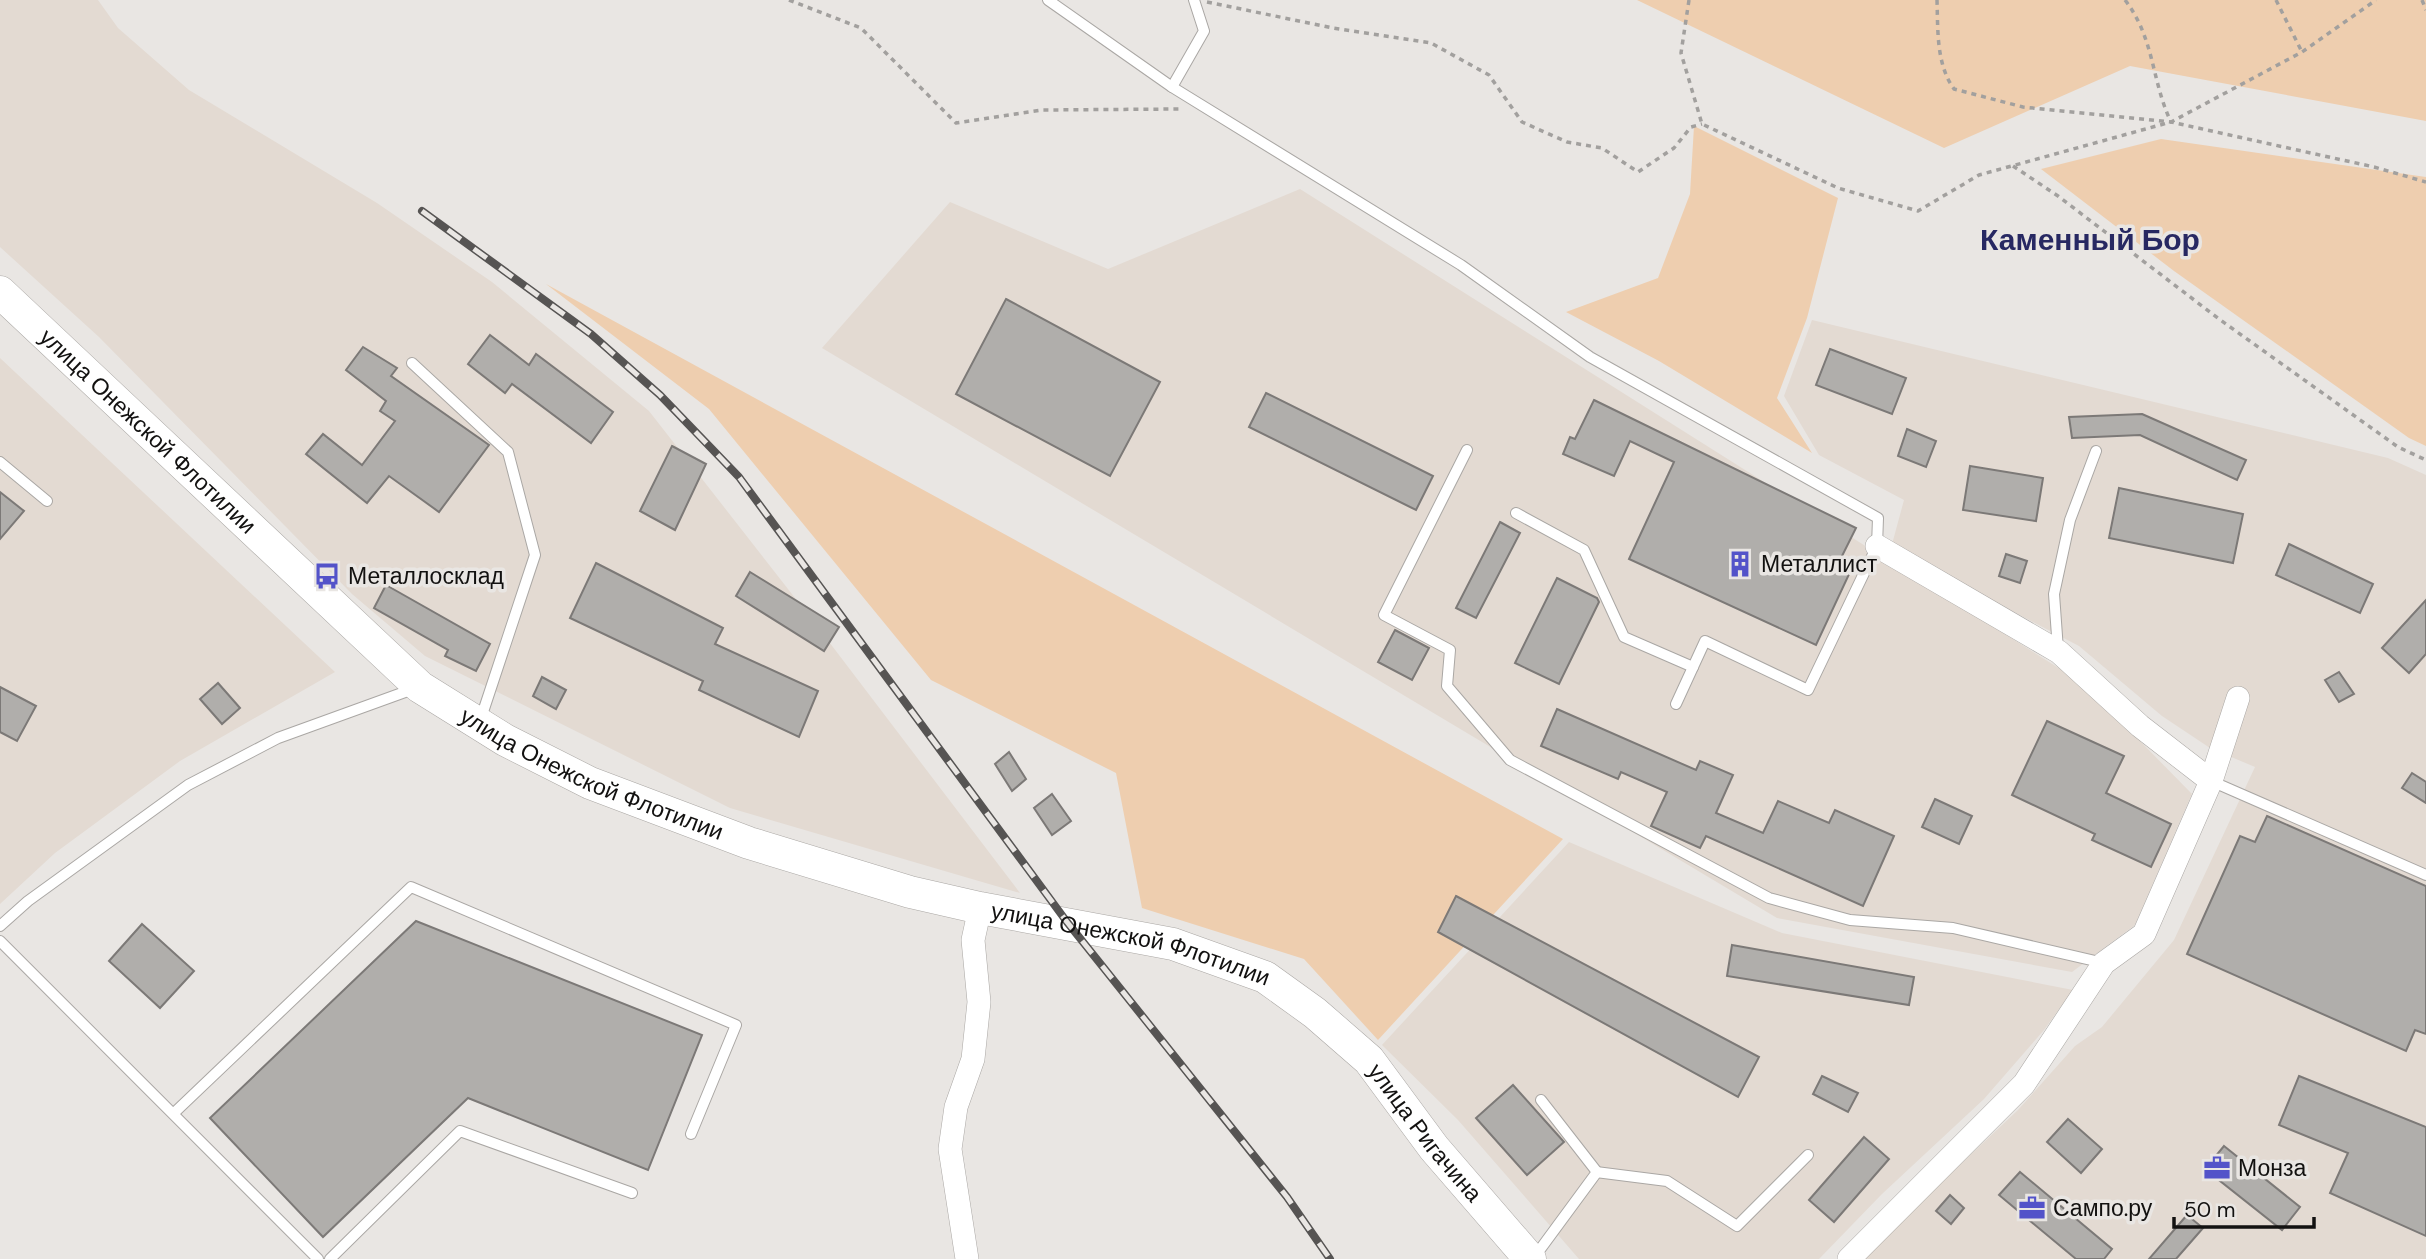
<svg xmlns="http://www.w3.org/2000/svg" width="2426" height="1259" viewBox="0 0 2426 1259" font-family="'DM Sans',sans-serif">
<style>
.built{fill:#e3dad2}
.green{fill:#eeceaf}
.building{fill:#b0aeab;stroke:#7c7977;stroke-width:2}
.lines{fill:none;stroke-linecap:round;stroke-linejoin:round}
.service-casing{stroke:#aaa7a4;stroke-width:12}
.minor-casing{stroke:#aaa7a4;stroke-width:24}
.secondary-casing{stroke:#aaa7a4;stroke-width:33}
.path{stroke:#a2a09e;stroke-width:3.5;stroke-dasharray:5 5;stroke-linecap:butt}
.service{stroke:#fff;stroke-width:10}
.minor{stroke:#fff;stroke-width:23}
.secondary{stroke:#fff;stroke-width:32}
.rail-casing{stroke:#565453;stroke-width:8}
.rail{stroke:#e9e6e3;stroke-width:5;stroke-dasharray:16;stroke-linecap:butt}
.labels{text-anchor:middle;stroke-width:7;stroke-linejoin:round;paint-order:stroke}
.street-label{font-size:23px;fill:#121110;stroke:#e9e6e3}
.poi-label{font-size:23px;fill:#121110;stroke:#e9e6e3;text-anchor:start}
.district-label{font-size:30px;font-weight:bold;fill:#272862;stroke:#e9e6e3}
</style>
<rect width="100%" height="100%" fill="#e9e6e3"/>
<g class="built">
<path d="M0 0H98L118 28 189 90 377 203 492 282 649 411 820 630 1020 893 730 808 425 656 352 594 99 337 0 247Z"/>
<path d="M1300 189 2084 684 2192 794 2135 925 2072 972 1777 918 822 348 950 202 1108 269Z"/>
<path d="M1812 320 2388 458 2426 475V1259H1860L2018 1110 2075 1046 2102 1027 2174 940 2255 767 2210 748 2162 716 2079 646 1891 548 1904 500 1819 455 1784 396Z"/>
<path d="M0 358 335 672 180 761 55 853 0 904Z"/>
<path d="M1569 842 1782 933 2073 990 2044 1030 1984 1099 1882 1194 1819 1259H1579L1458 1120 1382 1045Z"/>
</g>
<g class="green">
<path d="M1637 0H2426V121L2130 66 1944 148Z"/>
<path d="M1694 126 1838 198 1807 318 1777 398 1812 453 1659 361 1566 312 1658 278 1690 194Z"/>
<path d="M2161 139 2426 177V446L2409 438 2174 271 2041 169Z"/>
<path d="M546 284 1563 839 1378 1040 1304 959 1142 908 1116 773 931 680 709 409Z"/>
</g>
<g class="building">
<path d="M1006 299 1160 382 1110 476 956 394Z"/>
<path d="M490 335 529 365 536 354 613 412 591 443 512 384 505 393 468 364Z"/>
<path d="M363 347 397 368 391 376 489 445 439 512 389 476 367 503 306 454 323 434 362 465 395 421 380 411 386 401 346 370Z"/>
<path d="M1830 349 1906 378 1892 414 1816 385Z"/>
<path d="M1266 393 1433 476 1416 510 1249 427Z"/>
<path d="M1594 400 1856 528 1838 564 1851 570 1816 645 1629 559 1674 462 1630 441 1614 476 1563 454 1570 437 1575 439Z"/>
<path d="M2142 414 2246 460 2237 480 2140 435 2072 438 2069 417Z"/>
<path d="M1907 429 1936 441 1926 467 1898 456Z"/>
<path d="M672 446 706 464 675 530 640 511Z"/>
<path d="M1970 466 2043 478 2036 521 1963 510Z"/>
<path d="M2119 488 2243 514 2233 563 2109 538Z"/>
<path d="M0 492 24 511 0 539Z"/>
<path d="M1500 522 1520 533 1476 618 1456 608Z"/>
<path d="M2289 544 2373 584 2360 613 2276 575Z"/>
<path d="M2006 554 2027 561 2020 583 1999 576Z"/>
<path d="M596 563 723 628 715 644 818 691 799 737 699 690 703 681 570 618Z"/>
<path d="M750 572 839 627 824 651 736 596Z"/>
<path d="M1557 578 1597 598 1599 602 1559 684 1515 663Z"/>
<path d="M386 585 490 644 476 671 445 656 448 650 374 608Z"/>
<path d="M2426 600V654L2409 673 2382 648Z"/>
<path d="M1395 630 1429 648 1412 680 1378 662Z"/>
<path d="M2339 672 2354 694 2339 702 2325 680Z"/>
<path d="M542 677 566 690 556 709 533 696Z"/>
<path d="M218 683 240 708 222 724 200 699Z"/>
<path d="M0 687 36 706 17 741 0 732Z"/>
<path d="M1557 709 1696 770 1700 761 1733 775 1716 813 1763 833 1778 801 1829 823 1835 810 1894 836 1863 906 1706 836 1700 848 1651 826 1667 792 1621 772 1618 779 1541 746Z"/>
<path d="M2047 721 2124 756 2106 793 2171 824 2151 867 2092 840 2095 834 2012 795Z"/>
<path d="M1009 752 1026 779 1012 791 995 764Z"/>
<path d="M2412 773 2426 782V803L2402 788Z"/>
<path d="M1052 794 1071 821 1052 835 1034 808Z"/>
<path d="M1935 799 1972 816 1959 844 1922 827Z"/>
<path d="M2267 816 2426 886V1034L2415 1030 2406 1051 2187 954 2240 836 2255 842Z"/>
<path d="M1456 896 1759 1057 1738 1097 1438 932Z"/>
<path d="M416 921 702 1035 648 1170 468 1098 323 1237 210 1118Z"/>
<path d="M142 924 194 971 160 1008 109 961Z"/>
<path d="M1732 945 1914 977 1909 1005 1727 976Z"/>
<path d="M1822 1076 1858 1093 1848 1112 1813 1094Z"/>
<path d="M2299 1076 2426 1127V1236L2330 1193 2348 1153 2279 1125Z"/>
<path d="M1513 1085 1564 1142 1527 1175 1476 1118Z"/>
<path d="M2068 1119 2102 1149 2081 1173 2047 1142Z"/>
<path d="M1864 1137 1889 1159 1834 1222 1809 1200Z"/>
<path d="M2224 1146 2300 1207 2282 1230 2205 1169Z"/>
<path d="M2020 1172 2112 1249 2104 1259H2076L1999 1195Z"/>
<path d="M1950 1195 1964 1208 1951 1224 1936 1211Z"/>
<path d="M2187 1215 2203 1228 2176 1259H2149Z"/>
</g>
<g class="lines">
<g class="service-casing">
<g id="service">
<path d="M1048 0 1172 87 1461 265 1590 357 1878 518 1877 546 1808 690 1705 641 1676 704"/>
<path d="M1172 87 1204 31 1194 0"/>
<path d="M412 363 508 452 535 555 480 721"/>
<path d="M1467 450 1384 615 1450 650 1447 686 1510 760 1769 898 1850 920 1953 928 2104 963"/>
<path d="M0 462 47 501"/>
<path d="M1516 513 1584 550 1624 637 1693 667"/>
<path d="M2058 650 2054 594 2070 520 2096 451"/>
<path d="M2211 781 2426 875"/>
<path d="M0 926 28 901 188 785 278 738 416 688"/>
<path d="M0 941 318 1259"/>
<path d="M174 1113 411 887 736 1025 691 1134"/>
<path d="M1596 1172 1667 1181 1737 1226 1808 1155"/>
<path d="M330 1259 460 1131 632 1193"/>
<path d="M1533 1259 1597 1172 1541 1100"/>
</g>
</g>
<g class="minor-casing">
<g id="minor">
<path d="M1877 546 2059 652 2140 726 2211 781"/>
<path d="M967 1259 950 1149 956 1107 973 1059 979 1002 973 940 980 908"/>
<path d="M1849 1259 2024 1084 2104 963 2144 934 2211 781 2238 698"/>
</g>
</g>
<g class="secondary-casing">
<g id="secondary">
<path id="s1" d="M0 292 420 687 505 740 590 783 749 843 910 892 980 908 1173 944 1265 977 1315 1013 1369 1060 1434 1148 1530 1259"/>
</g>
</g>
<g class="path">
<path d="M789 0 861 28 956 123 1042 110 1179 109"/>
<path d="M1689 0 1681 53 1702 124 1838 188 1918 211 1979 175 2171 122 2302 52 2376 0"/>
<path d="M1937 0C1938 30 1936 64 1954 89L2023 107 2171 122 2374 167 2426 182"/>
<path d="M2125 0C2155 39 2151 80 2171 122"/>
<path d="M2276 0 2302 52"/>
<path d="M2422 0 2426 10"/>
<path d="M1207 2 1333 28 1431 43 1489 75 1522 122 1567 142 1602 148 1638 172 1674 148 1691 127 1702 124"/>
<path d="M2013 166 2058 196 2219 319 2398 447 2426 460"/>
</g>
<use href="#service" class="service"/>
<use href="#minor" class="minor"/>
<use href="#secondary" class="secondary"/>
<g class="rail-casing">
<path id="rail" d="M422 211 591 334 660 395 739 477 1067 922 1287 1197 1330 1259"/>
</g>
<use href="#rail" class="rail"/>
</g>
<defs>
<g id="building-bare" transform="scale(2.1)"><path d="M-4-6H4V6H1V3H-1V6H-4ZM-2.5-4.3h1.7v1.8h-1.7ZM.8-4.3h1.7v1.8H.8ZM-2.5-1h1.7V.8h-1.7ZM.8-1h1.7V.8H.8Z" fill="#5353c9" stroke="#e9e6e3" stroke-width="2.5" paint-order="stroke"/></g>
<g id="bus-bare" transform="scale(2.1)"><path d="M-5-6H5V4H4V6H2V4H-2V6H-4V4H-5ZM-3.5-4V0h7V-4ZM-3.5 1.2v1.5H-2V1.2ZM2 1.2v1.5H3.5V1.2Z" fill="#5353c9" stroke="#e9e6e3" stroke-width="2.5" paint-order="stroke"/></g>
<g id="office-bare" transform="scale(2.1)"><path d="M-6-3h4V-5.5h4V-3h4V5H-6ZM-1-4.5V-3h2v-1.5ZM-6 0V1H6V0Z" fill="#5353c9" stroke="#e9e6e3" stroke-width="2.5" paint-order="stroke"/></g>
</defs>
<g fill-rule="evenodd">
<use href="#building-bare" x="1740" y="564"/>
<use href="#bus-bare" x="327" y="576"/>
<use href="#office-bare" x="2217" y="1168"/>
<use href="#office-bare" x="2032" y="1208"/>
</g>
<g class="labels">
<g class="street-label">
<text dy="8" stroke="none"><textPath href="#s1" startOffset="203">улица Онежской Флотилии</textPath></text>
<text dy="8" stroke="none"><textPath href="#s1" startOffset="770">улица Онежской Флотилии</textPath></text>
<text dy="8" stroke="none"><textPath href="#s1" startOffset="1337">улица Онежской Флотилии</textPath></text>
<text dy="8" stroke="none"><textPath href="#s1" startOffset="1701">улица Ригачина</textPath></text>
</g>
<g class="poi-label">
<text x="1761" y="572">Металлист</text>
<text x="348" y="584">Металлосклад</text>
<text x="2238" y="1176">Монза</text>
<text x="2053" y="1216">Сампо.ру</text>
</g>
<g class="district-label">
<text x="2090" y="250">Каменный Бор</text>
</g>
</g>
<path d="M2174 1217v10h140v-10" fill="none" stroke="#121110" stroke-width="3.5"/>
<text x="2184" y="1217" font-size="21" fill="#121110" stroke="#e9e6e3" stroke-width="5" paint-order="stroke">50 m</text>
</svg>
